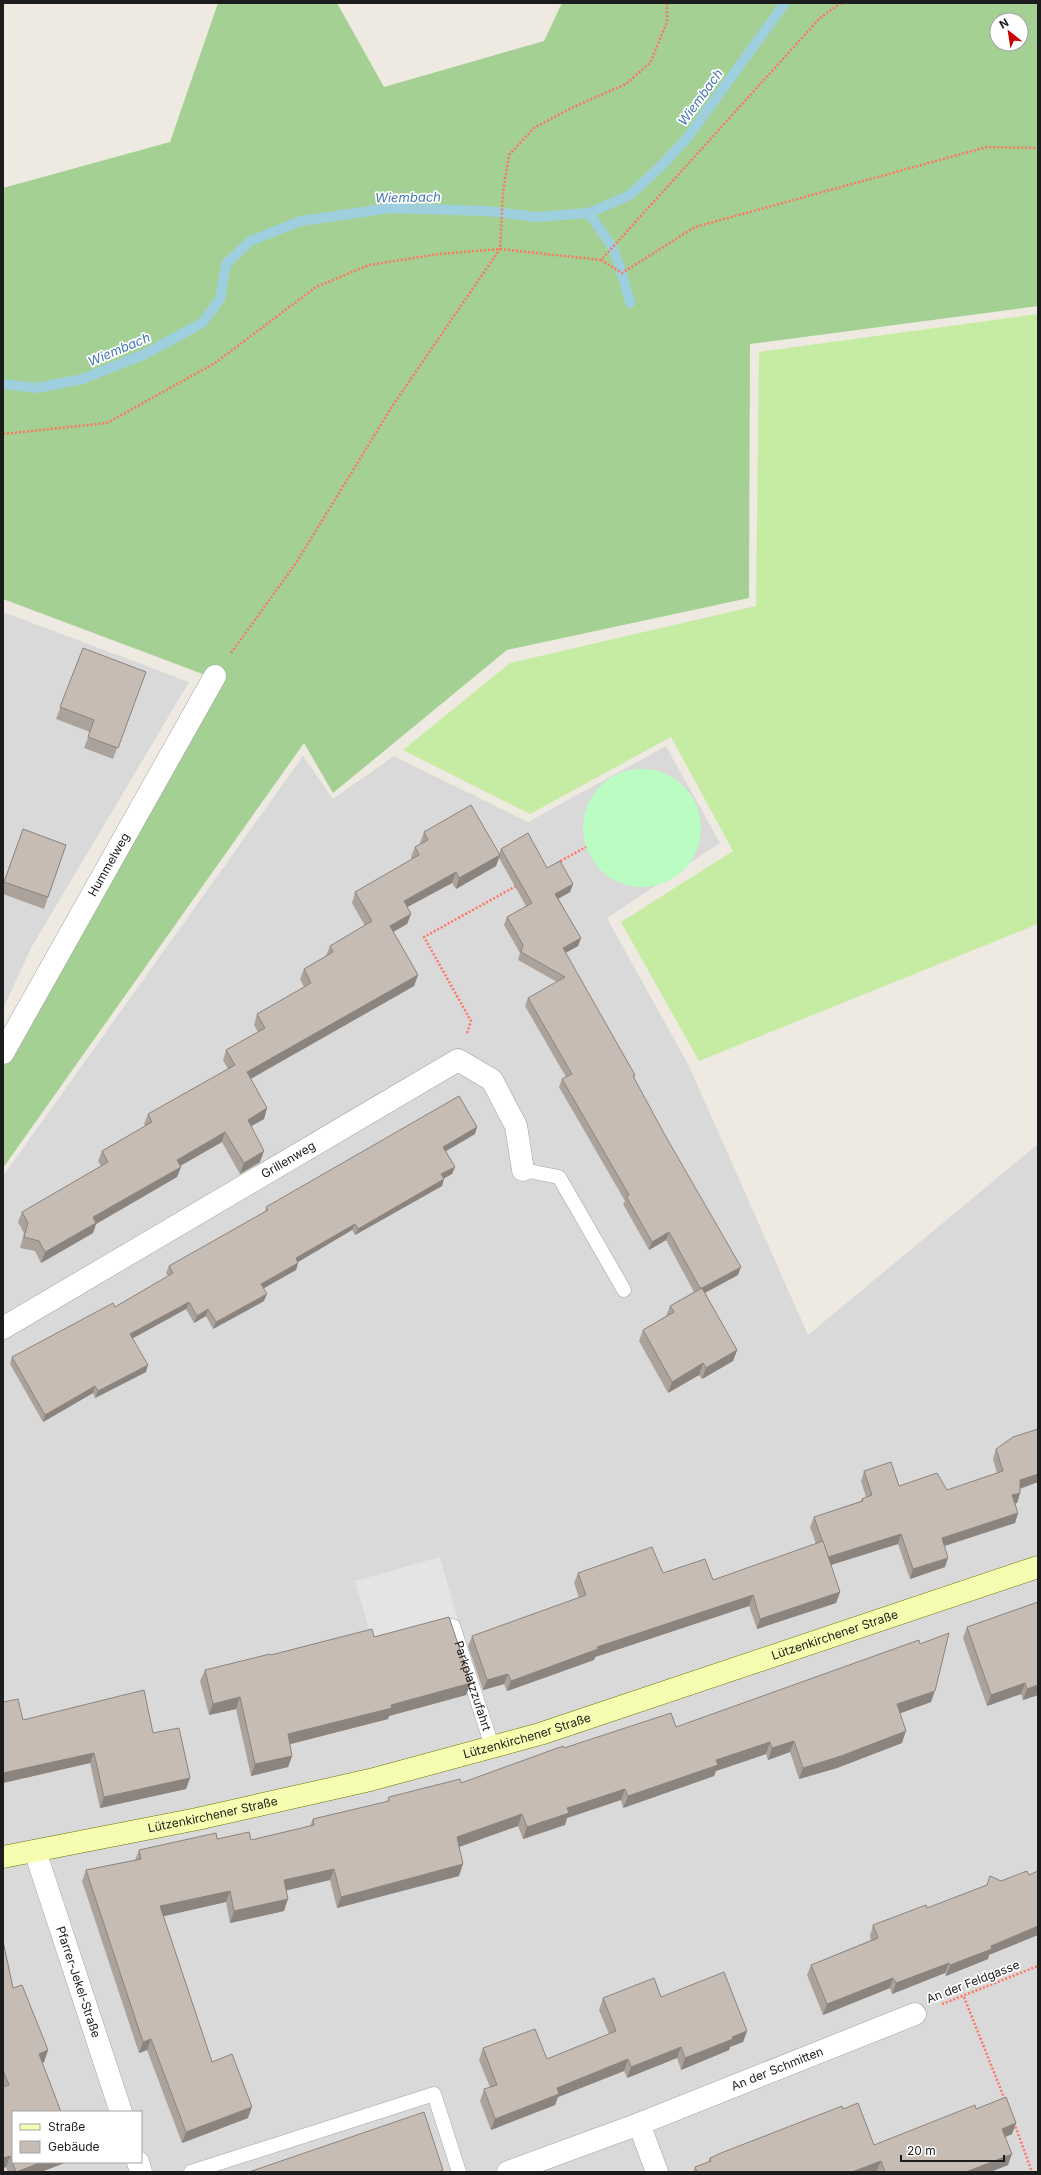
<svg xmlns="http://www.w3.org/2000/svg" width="1041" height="2175" viewBox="0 0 1041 2175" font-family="Inter,sans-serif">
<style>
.residential{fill:#dad9d9;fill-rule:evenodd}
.grass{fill:#c6eca3}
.forest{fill:#a4d093;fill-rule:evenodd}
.park{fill:#bafcc1}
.parking{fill:#e4e4e4}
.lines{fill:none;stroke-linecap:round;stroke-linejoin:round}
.stream{stroke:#9ecfdf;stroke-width:10}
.service-casing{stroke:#a3a3a3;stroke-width:15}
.minor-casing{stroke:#a3a3a3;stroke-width:23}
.secondary-casing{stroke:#677600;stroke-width:23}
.path{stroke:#ff7561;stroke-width:2.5;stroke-dasharray:2 2;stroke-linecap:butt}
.service{stroke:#fff;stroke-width:14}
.minor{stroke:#fff;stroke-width:22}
.secondary{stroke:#f7fdb0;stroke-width:22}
.wall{fill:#aaa29b}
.shaded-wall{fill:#8b847e}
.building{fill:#c6bcb4;stroke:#8b847e}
.labels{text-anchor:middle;stroke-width:3.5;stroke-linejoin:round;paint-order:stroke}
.street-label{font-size:12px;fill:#1c1c1c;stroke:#fff}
.water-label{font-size:13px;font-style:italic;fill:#4478b1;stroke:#fff}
</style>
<rect width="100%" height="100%" fill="#eeeae1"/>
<g class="residential">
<path d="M3 612 189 682 31 948 3 1009Z"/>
<path d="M666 746 720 843 607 918 689 1066 808 1335 1038 1144V2172H3V1176L303 756 333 799 394 756 528 822ZM13 2112H141V2162H13Z"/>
</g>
<path class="grass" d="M1038 314V924L699 1061 621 922 733 851 671 737 530 814 403 750 510 663 756 606 759 352Z"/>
<path class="forest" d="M218 3H337L384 87 544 41 562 3H1038V306L750 344 749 598 507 650 333 793 304 743 3 1168V1057L208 676 3 599V188L170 142ZM997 20H1021V44H997Z"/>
<circle class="park" cx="642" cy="828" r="59"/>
<path class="parking" d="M440 1557 459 1624 374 1646 355 1581Z"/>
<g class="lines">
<g class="stream">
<path d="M589 213 613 248 622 273 630 303"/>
<path d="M3 384 37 388 82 379 145 354 202 323 220 299 226 264 250 241 301 221 390 208 487 211 536 217 589 213 630 195 661 166 687 138 785 3"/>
</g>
<g class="service-casing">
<g id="service">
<path d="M523 1170 559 1177 624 1290"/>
<path id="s1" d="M453 1626 492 1746"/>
<path d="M191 2172 434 2094 459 2172"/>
</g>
</g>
<g class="minor-casing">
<g id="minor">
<path id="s2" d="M3 1053 215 676"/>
<path id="s3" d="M3 1328 458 1060 492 1080 516 1126 523 1170"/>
<path id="s4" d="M35 1851 121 2112"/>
<path d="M138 2162 141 2172"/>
<path d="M508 2172 639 2124"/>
<path id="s5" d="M657 2172 639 2124 915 2014"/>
</g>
</g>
<g class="secondary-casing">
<g id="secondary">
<path id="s6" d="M3 1857 197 1819 370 1780 540 1734 1038 1567"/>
</g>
</g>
<g class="path">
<path d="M601 260 622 273 695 227 987 147 1038 148"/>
<path d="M3 434 107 423 215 363 316 287 369 265 439 254 500 249 601 260 820 18 841 3"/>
<path d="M231 653 296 563 393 405 500 249 503 192 509 155 534 128 571 108 626 84 650 63 667 22V3"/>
<path d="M557 863 586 847"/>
<path d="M467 1033 471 1021 424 937 518 885"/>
<path d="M964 1997 1005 2100"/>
<path d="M942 2004 1038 1966"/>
<path d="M1014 2123 1032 2172"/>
</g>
<use href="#service" class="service"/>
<use href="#minor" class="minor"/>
<use href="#secondary" class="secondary"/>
</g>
<g class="wall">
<path d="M83 648 146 672 113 759 84 748 90 732 56 719Z"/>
<path d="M23 829 66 845 44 909 3 894V884Z"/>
<path d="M424 832 499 854 501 849 547 868 573 884 570 892 558 898 581 938 578 946 565 953 635 1075 634 1078 738 1275 705 1293 737 1350 733 1361 702 1379 699 1375 668 1393 639 1341 643 1330 666 1316 670 1306 694 1292 666 1240 649 1250 623 1204 625 1201 559 1087 562 1079 566 1077 525 1006 528 998 557 982 518 960 520 953 504 925 507 917 526 906 499 858 496 866 456 889 452 883 407 907 411 914 407 924 393 932 418 975 414 986 251 1079 267 1108 264 1119 251 1126 260 1162 240 1174 222 1142 180 1166 181 1167 177 1177 96 1224 93 1233 41 1263 35 1251 20 1248 24 1233 18 1222 22 1212 101 1166 98 1161 102 1151 145 1126 144 1124 148 1114 228 1069 223 1060 226 1050 258 1032 254 1025 257 1014 304 987 300 979 304 969 326 956 330 946 365 926 352 903 355 892 412 860 411 857 415 847 420 844V843Z"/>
<path d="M477 1127 475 1134 446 1151 455 1167 452 1174 444 1178 442 1186 355 1235 352 1230 298 1262V1263L296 1270 264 1288V1301L213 1329 206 1316 194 1323 186 1309 133 1338 146 1372 95 1398 93 1393 43 1422 10 1364 12 1357 115 1307 168 1276 166 1273 169 1266 265 1212 266 1207Z"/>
<path d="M1038 1429V1482L1020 1488V1493L1017 1503H1015L1018 1513 1015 1523 944 1546 945 1567 910 1579 898 1544 831 1565 840 1592 836 1603 757 1629 749 1606 595 1657 594 1660 507 1691 504 1684 483 1690 468 1646 472 1636 579 1598 574 1583 578 1573H663L713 1580 816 1544 810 1527 814 1517 861 1501 862 1499 866 1497 861 1481 864 1471 899 1486 947 1490 997 1473 993 1459 996 1449Z"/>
<path d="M1038 1602V1695L1023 1700 1021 1694 987 1706 963 1638 967 1627Z"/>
<path d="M374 1637 471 1683 466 1695 389 1716 388 1719 290 1744 292 1756 288 1767 251 1776 236 1709 209 1715 200 1681 205 1670 271 1655Z"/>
<path d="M3 1702 23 1720 153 1733 190 1778 186 1789 100 1808 90 1763 3 1783Z"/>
<path d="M931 1702 900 1713 902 1743 837 1768 799 1779 790 1752 768 1760 766 1754 716 1771 714 1776 623 1808 621 1800 567 1818 565 1825 523 1839 518 1826 459 1847V1876L337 1908 330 1880 286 1890 284 1911 230 1923 226 1902 163 1916 212 2062 248 2118 182 2143 147 2050 139 2053 82 1881 86 1870 135 1860 139 1850 217 1839 251 1840 310 1826 313 1819 387 1802 389 1797 461 1783 564 1748 676 1727Z"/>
<path d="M927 1908 989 1955 988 1959 946 1976 945 1973 892 1994 890 1988 823 2015 807 1975 811 1965 871 1940 870 1936 873 1925Z"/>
<path d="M3 1941 13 1988 48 2050 44 2062 42 2063 13 2162H67L41 2172H8L6 2167 3 2168Z"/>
<path d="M661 1997 747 2031 743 2042 730 2047 729 2050 681 2070 677 2058 627 2078 624 2071 558 2097 555 2105 491 2130 480 2101 484 2089 490 2087 479 2060 483 2048 547 2059 609 2034 599 2010 603 1998Z"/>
<path d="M843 2109 874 2145 976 2109 1016 2123 1012 2134 1005 2137 1008 2165 990 2172H693L695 2167 708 2162 710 2158Z"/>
</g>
<g class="shaded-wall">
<path d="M500 855 496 866 456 889 459 878Z"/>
<path d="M456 872 452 883 400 911 404 901Z"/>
<path d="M573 884 570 892 553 902 555 894Z"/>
<path d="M411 914 407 924 386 936 390 926Z"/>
<path d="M581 938 578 946 560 956 563 948Z"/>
<path d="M418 975 414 986 243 1083 247 1072Z"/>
<path d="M267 1108 264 1119 244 1130 248 1120Z"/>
<path d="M477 1127 475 1134 441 1154 443 1147Z"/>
<path d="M225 1132 222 1142 173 1170 177 1160Z"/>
<path d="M264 1151 260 1162 240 1174 244 1163Z"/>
<path d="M181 1167 177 1177 96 1224 93 1233 41 1263 45 1252 93 1217Z"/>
<path d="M455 1167 452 1174 439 1181 441 1174Z"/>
<path d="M444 1179 442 1186 355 1235 358 1229Z"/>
<path d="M355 1224 352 1230 293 1265 296 1258Z"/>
<path d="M669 1232 666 1240 649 1250 652 1242Z"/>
<path d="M298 1263 296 1270 259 1291 261 1284Z"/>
<path d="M741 1267 738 1275 697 1297 700 1289Z"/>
<path d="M267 1294 264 1301 213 1329 216 1322Z"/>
<path d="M189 1302 186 1309 128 1341 130 1334Z"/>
<path d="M208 1309 206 1316 194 1323 197 1316Z"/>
<path d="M737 1350 733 1361 702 1379 706 1368Z"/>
<path d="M703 1363 699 1375 668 1393 672 1382Z"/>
<path d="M148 1365 146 1372 95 1398 98 1391Z"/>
<path d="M95 1386 93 1393 43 1422 45 1415Z"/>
<path d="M1038 1474V1482L1017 1490 1020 1480Z"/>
<path d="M1020 1493 1017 1503 1009 1505 1012 1495Z"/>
<path d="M1018 1513 1015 1523 938 1548 942 1538Z"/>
<path d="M901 1534 898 1544 824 1567 828 1557Z"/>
<path d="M948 1558 945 1567 910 1579 913 1569Z"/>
<path d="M840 1592 836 1603 757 1629 760 1619Z"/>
<path d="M753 1595 749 1606 595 1657 594 1660 507 1691 511 1681 597 1647Z"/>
<path d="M508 1674 504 1684 483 1690 487 1680Z"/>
<path d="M471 1683 466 1695 389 1716 388 1719 283 1746 288 1734 391 1705Z"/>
<path d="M1025 1683 1021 1694 987 1706 991 1695Z"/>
<path d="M1038 1685V1695L1023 1700 1027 1689Z"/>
<path d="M935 1691 931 1702 893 1716 897 1704Z"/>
<path d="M240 1697 236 1709 209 1715 213 1704Z"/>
<path d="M906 1731 902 1743 837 1768 799 1779 803 1768Z"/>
<path d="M794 1741 790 1752 768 1760 772 1748Z"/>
<path d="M770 1742 766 1754 716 1771 714 1776 623 1808 628 1796 716 1760Z"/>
<path d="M94 1753 90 1763 3 1783V1773Z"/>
<path d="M292 1756 288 1767 251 1776 255 1764Z"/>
<path d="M190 1778 186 1789 100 1808 104 1797Z"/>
<path d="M625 1789 621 1800 567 1818 565 1825 523 1839 527 1827 567 1808Z"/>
<path d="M522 1814 518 1826 453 1849 457 1837Z"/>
<path d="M463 1864 459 1876 337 1908 341 1897Z"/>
<path d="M334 1869 330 1880 280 1892 284 1880Z"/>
<path d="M230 1891 226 1902 156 1918 160 1906Z"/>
<path d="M288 1899 284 1911 230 1923 234 1911Z"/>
<path d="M1038 1926V1935L989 1955 988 1959 946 1976 950 1965 991 1946Z"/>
<path d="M949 1963 945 1973 892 1994 896 1983Z"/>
<path d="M893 1978 890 1988 823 2015 827 2004Z"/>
<path d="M747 2031 743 2042 730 2047 729 2050 681 2070 685 2058 732 2037Z"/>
<path d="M151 2039 147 2050 139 2053 143 2042Z"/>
<path d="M681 2047 677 2058 627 2078 631 2067Z"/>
<path d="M48 2050 44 2062 34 2065 39 2054Z"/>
<path d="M628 2059 624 2071 558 2097 555 2105 491 2130 495 2119 557 2088Z"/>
<path d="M252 2107 248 2118 182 2143 186 2132Z"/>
<path d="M1016 2123 1012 2134 998 2140 1002 2129Z"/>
<path d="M1012 2154 1008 2165 990 2172H966Z"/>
<path d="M10 2156 6 2167 3 2168V2158Z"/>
<path d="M881 2161 876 2172H852Z"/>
<path d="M42 2162H67L41 2172H16Z"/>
</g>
<g class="building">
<path d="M83 648 146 672 118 748 88 737 94 720 60 707Z"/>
<path d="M471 805 500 855 459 878 456 872 404 901 411 914 390 926 418 975 247 1072 267 1108 248 1120 264 1151 244 1163 225 1132 177 1160 181 1167 93 1217 96 1223 45 1252 39 1241 24 1237 28 1223 22 1212 108 1162 102 1151 152 1122 148 1114 235 1065 226 1050 265 1028 257 1014 311 983 304 969 333 952 330 946 372 921 355 892 419 855 415 847 428 840 424 832Z"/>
<path d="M23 829 66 845 48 897 4 882Z"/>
<path d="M528 833 547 868 560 861 573 884 555 894 581 938 563 948 635 1075 633 1076 666 1137 741 1267 702 1288H700L669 1232 652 1242 626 1196 629 1195 562 1079 572 1074 528 998 565 977 521 952 523 945 507 917 532 903 501 849Z"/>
<path d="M459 1096 477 1127 443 1147 455 1167 441 1174 444 1179 358 1229 355 1224 296 1258 298 1263 261 1284 267 1294 216 1322 208 1309 197 1316 189 1302 130 1334 148 1365 98 1391 95 1386 45 1415 12 1357 113 1303 115 1307 173 1273 169 1266 268 1210 266 1207Z"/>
<path d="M702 1288 737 1350 706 1368 703 1363 672 1382 643 1330 674 1312 670 1306Z"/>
<path d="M1038 1429V1474L1020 1480V1493L1012 1495 1018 1513 942 1538 948 1558 913 1569 901 1534 828 1557 814 1517 863 1501 862 1499 872 1495 864 1471 891 1462 899 1486 937 1473 947 1490 1003 1471 996 1449 1013 1437Z"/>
<path d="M823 1541 840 1592 760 1619 753 1595 597 1647 598 1649 511 1681 508 1674 487 1680 472 1636 586 1595 578 1573 652 1547 663 1573 705 1559 713 1580Z"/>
<path d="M1038 1602V1685L1027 1689 1025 1683 991 1695 967 1627Z"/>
<path d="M449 1617 471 1683 391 1705 392 1708 288 1734 292 1756 255 1764 240 1697 213 1704 205 1670 270 1654 271 1655 372 1629 374 1637Z"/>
<path d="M949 1633 935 1691 897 1704 906 1731 841 1756 803 1768 794 1741 772 1748 770 1742 716 1760 718 1765 628 1796 625 1789 567 1808 569 1813 527 1827 522 1814 457 1837 463 1864 341 1897 334 1869 284 1880 288 1899 234 1911 230 1891 160 1906 212 2062 232 2054 252 2107 186 2132 151 2039 143 2042 86 1870 141 1859 139 1850 216 1833 217 1839 249 1832 251 1840 314 1825 313 1819 389 1801V1797L460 1779 461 1783 563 1746 564 1748 671 1713 676 1727 919 1640 920 1644Z"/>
<path d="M144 1690 153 1733 179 1728 190 1778 104 1797 94 1753 3 1773V1702L18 1699 23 1720Z"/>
<path d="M1027 1871 1029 1875 1038 1871V1926L991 1946 992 1949 950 1965 949 1963 896 1983 893 1978 827 2004 811 1965 878 1938 873 1925 926 1905 927 1908 987 1885 990 1876 1001 1881Z"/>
<path d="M3 1941 13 1988 22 1985 48 2050 39 2054 61 2112H13V2162H42L16 2172 10 2156 3 2158V2087L9 2085 3 2070Z"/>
<path d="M724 1972 747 2031 732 2037 733 2039 685 2058 681 2047 631 2067 628 2059 557 2088 559 2094 495 2119 484 2089 497 2085 483 2048 535 2029 547 2059 616 2031 603 1998 654 1978 661 1997Z"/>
<path d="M1006 2097 1016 2123 1002 2129 1012 2154 966 2172H885L881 2161 852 2172H697L695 2167 711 2161 710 2158 721 2153 842 2106 843 2109 858 2103 874 2145 975 2105 976 2109Z"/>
<path d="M424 2112 443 2170 437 2172H249Z"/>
</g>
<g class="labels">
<g class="street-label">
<text dy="4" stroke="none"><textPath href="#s2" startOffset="216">Hummelweg</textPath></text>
<text dy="4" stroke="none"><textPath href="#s3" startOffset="331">Grillenweg</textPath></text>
<text dy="4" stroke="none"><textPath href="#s6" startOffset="862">Lützenkirchener Straße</textPath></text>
<text dy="4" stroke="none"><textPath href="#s1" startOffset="63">Parkplatzzufahrt</textPath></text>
<text dy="4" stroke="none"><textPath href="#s6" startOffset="538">Lützenkirchener Straße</textPath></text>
<text dy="4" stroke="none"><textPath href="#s6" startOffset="214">Lützenkirchener Straße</textPath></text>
<text dy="4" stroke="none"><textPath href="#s4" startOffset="138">Pfarrer-Jekel-Straße</textPath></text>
<text transform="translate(973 1982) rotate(-21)" y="4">An der Feldgasse</text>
<text dy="4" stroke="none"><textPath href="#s5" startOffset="200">An der Schmitten</textPath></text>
</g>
<g class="water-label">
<text transform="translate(700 97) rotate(-54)" y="5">Wiembach</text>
<text transform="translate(408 197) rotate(-1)" y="5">Wiembach</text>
<text transform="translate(119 349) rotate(-23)" y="5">Wiembach</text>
</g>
</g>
<rect width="1041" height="2175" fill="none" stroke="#1c1c1c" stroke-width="8"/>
<rect x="12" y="2111" width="130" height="52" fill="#ffffff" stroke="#a4a4a4"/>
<rect x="20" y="2124" width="20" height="6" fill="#f7fdb0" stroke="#a4a4a4"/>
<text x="48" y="2131" font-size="12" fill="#1c1c1c">Straße</text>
<rect x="20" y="2141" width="20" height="12" fill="#c6bcb4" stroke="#a4a4a4"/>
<text x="48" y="2151" font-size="12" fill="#1c1c1c">Gebäude</text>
<g transform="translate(1009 32) rotate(330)"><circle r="19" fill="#ffffff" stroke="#a4a4a4"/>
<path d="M0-3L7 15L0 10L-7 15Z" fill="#c80400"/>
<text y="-6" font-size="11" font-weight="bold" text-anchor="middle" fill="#1c1c1c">N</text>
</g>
<path d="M901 2155v6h103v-6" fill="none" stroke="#1c1c1c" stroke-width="2"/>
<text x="907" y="2155" font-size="12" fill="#1c1c1c" stroke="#ffffff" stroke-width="3" paint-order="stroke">20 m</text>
</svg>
